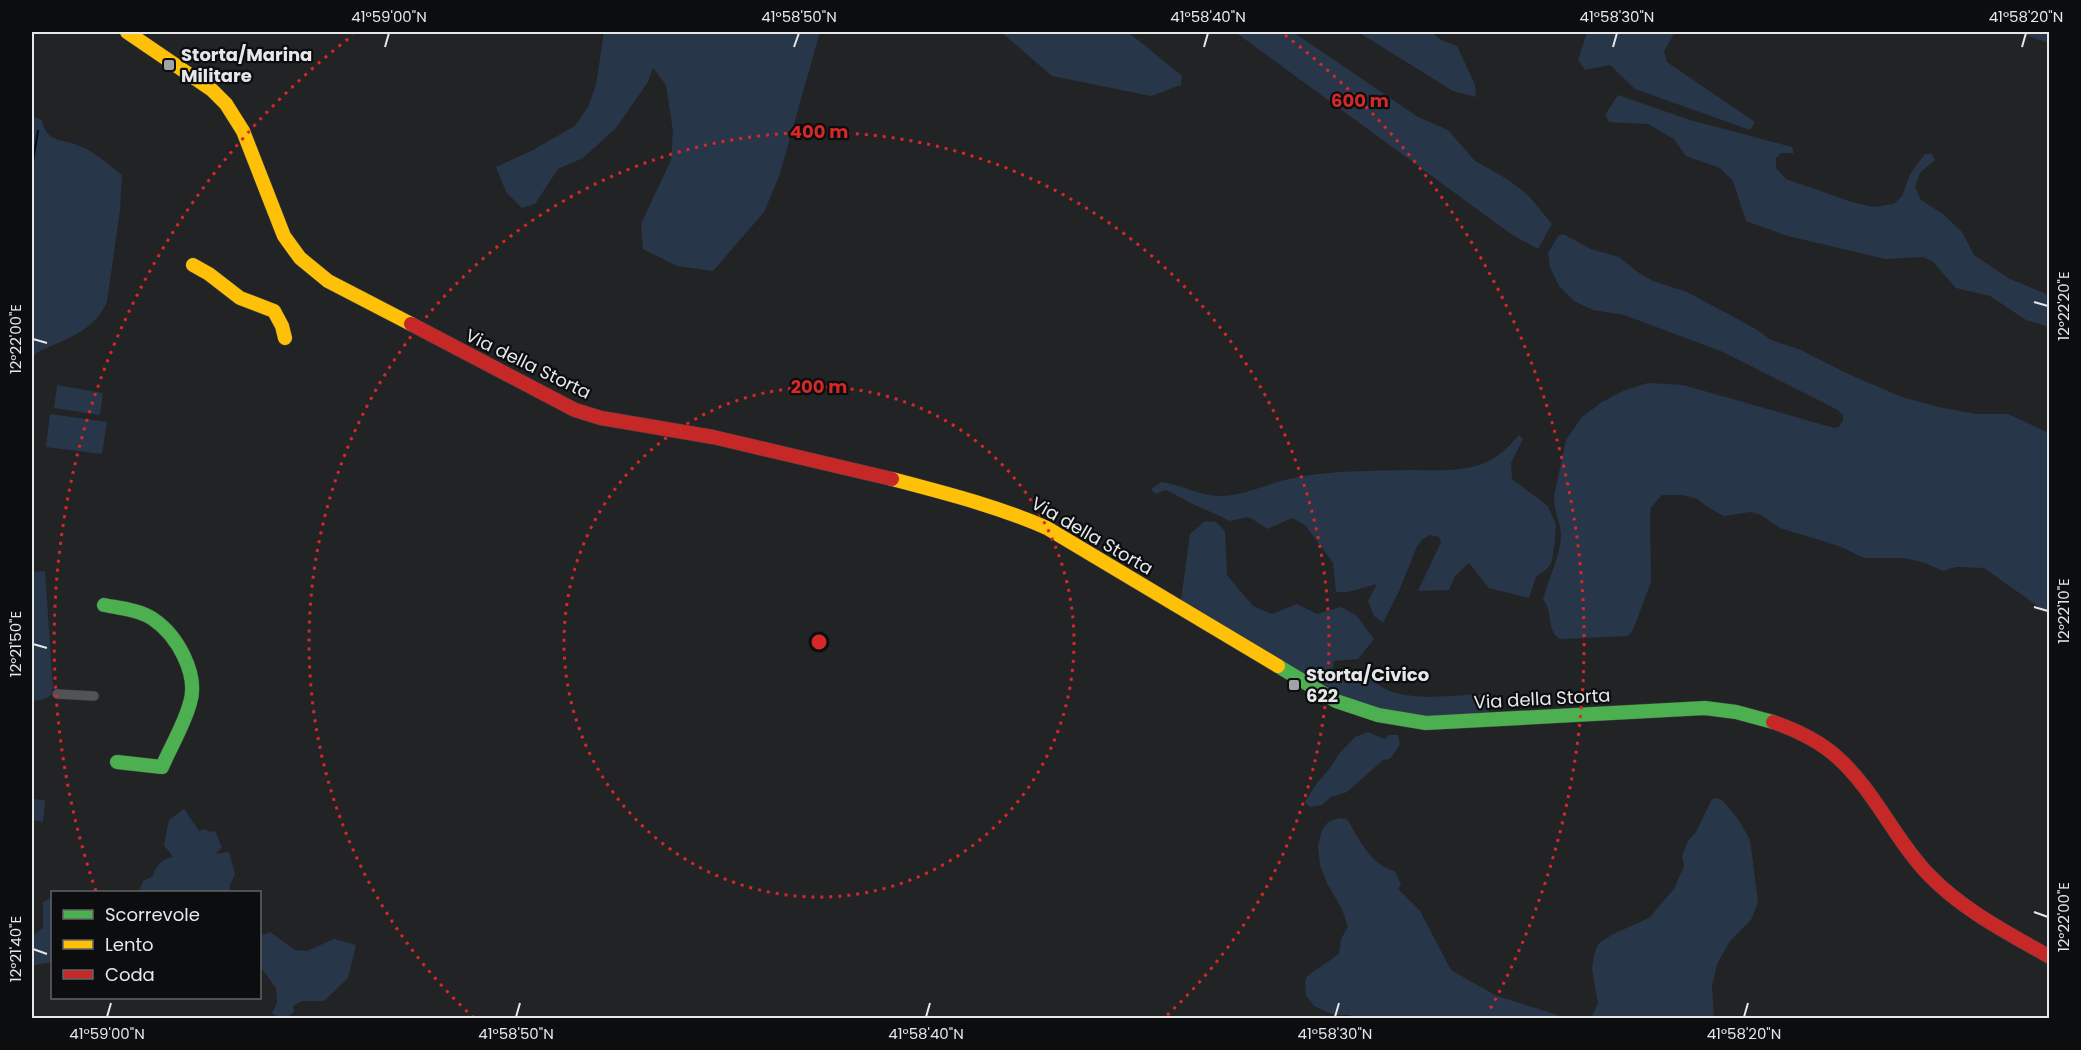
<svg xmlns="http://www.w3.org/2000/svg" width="2081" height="1050" viewBox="0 0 2081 1050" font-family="Poppins,sans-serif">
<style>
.green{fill:#283649}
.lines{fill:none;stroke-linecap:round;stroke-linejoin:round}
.stream{stroke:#030925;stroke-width:2}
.street-casing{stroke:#404142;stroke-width:10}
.fast-casing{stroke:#404142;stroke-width:15}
.slow-casing{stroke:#404142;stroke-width:15}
.jam-casing{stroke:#404142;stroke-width:15}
.street{stroke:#525354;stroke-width:9}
.fast{stroke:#4caf50;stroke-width:14}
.slow{stroke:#ffc107;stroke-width:14}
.jam{stroke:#c62828;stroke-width:14}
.ticks{fill:none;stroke:#e6e7e9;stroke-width:2}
.ring{fill:none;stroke:#d62828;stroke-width:3;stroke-dasharray:3 6}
.poi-dot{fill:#a1a2a4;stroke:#0c0d0e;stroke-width:2}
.labels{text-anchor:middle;stroke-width:4.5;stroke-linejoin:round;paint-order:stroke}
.poi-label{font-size:18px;font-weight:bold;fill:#e6e7e9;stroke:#0c0d0e;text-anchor:start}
.street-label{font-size:18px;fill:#e6e7e9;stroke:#0c0d0e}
.centre{fill:#d62828;stroke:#0c0d0e;stroke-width:3}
.ring-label{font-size:18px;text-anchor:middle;font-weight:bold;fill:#d62828;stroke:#0c0d0e;stroke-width:4.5;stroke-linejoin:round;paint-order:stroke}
.neatline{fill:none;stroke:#e6e7e9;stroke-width:2}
.ticks-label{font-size:15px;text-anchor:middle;fill:#e6e7e9}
</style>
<rect width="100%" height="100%" fill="#222325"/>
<g class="green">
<path d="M604 32H820L779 177 764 212 713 271 677 266 643 249 641 224 671 160 673 131 666 85 653 68 648 82 616 128 583 158 558 169 535 204 522 208 506 192 496 167 531 151 575 126 588 107 596 85Z"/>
<path d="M1001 32H1128L1182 76 1181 85 1151 96 1052 76Z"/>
<path d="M1235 32H1293L1418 117 1448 130 1475 161 1507 179 1528 195 1552 224 1538 249 1511 234Z"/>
<path d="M1358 32H1431L1441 40 1457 46 1475 85 1476 97 1453 91Z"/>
<path d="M1587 32H1675L1664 51 1667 62 1755 122 1750 130 1635 89 1610 65 1585 70 1578 60Z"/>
<path d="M2016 32H2049V43Z"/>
<path d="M1618 95 1690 120 1792 147 1794 153H1781L1776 158V168L1786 179 1852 202 1874 207 1894 204 1902 196 1910 174 1925 154H1932L1935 160 1920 173 1915 187 1921 200 1943 214 1962 232 1974 255 2008 278 2049 295V327L2026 320 1990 296 1956 288 1932 261 1923 257 1885 259 1788 236 1746 221 1733 181 1720 168 1686 156 1674 139 1648 124 1609 122 1605 115Z"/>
<path d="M34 117 42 120C47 145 64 138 82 147 96 153 110 166 122 175L120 210 107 302C94 332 63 340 36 353L32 358V119Z"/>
<path d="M1563 234 1591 249 1619 257 1636 271 1653 281 1687 292 1754 328 1771 340 1801 350 1846 373 1902 397 1938 407 1976 414H2008L2049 433V614L1984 568 1956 567 1943 571 1925 563 1905 558H1864L1839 546 1780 528 1761 515 1750 512 1724 516 1709 508 1697 499 1683 495H1662L1651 507 1650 515 1651 582 1633 630 1628 636 1561 639C1546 634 1554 611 1543 600 1548 578 1561 556 1561 534 1560 520 1553 509 1554 496L1566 440 1582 417 1602 402 1623 391 1648 383 1683 385 1834 428 1839 427 1843 421V416L1838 410 1723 352 1624 315 1593 310 1574 301 1559 286 1550 267 1548 253 1558 236Z"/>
<path d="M57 385 103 393 100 415 54 408Z"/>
<path d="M50 414 107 422 102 454 46 447Z"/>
<path d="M1519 435 1523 439 1511 463 1512 479 1548 506 1556 525 1555 540 1552 561 1548 568 1536 577 1529 598 1489 588 1469 563 1455 576 1449 590 1418 591 1441 542 1439 537 1430 535 1423 539 1417 546 1399 591 1383 623 1374 616 1368 601 1377 584 1348 592H1336L1333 563 1305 525 1292 518 1268 529 1249 517 1229 521C1218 515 1208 511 1197 506 1186 502 1177 494 1165 490L1155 494 1151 489 1161 482C1180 484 1198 495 1218 496 1241 497 1266 484 1289 479 1327 470 1372 471 1411 470 1434 470 1457 472 1479 465 1496 460 1508 448 1519 435Z"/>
<path d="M1205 521 1216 522 1225 531 1227 575 1253 606 1272 614 1297 604 1317 614 1341 607 1356 615 1374 639 1358 659 1334 661 1332 673 1342 678 1358 674 1369 675C1389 706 1451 695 1483 694L1493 704 1486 716 1417 718 1360 706 1322 687 1181 600 1190 534Z"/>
<path d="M45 571 53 688 50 696 42 700 32 701V572Z"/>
<path d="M1368 732 1385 739 1389 735H1398L1400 744 1390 759 1383 760 1347 792 1331 797 1322 805 1310 807 1305 802 1317 783 1330 768 1339 754 1355 737Z"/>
<path d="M1717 798 1723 801 1738 819 1750 840 1758 902 1751 920 1730 941 1717 964 1712 986 1714 1018H1591L1598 1003 1592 969 1594 955 1598 944 1613 934 1649 918 1674 889 1684 866 1682 856 1688 841 1696 832 1712 799Z"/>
<path d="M32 799 45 800 43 822 32 820Z"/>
<path d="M184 809 199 831 206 829 209 832 215 831 222 847 216 854 229 852 235 874 230 885V892H139L143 881 153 876C156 865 162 859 173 857L164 845 169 820Z"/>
<path d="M1340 818 1347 819C1359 839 1371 866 1395 871L1401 885 1398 889 1420 911 1451 970 1497 996 1567 1018H1352L1350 1015H1334L1314 1006 1306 995 1305 982 1307 976 1339 954 1341 939 1348 927 1342 909 1327 883 1320 865 1318 846 1322 830 1328 822Z"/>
<path d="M52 898V962L32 966V936L43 928V902Z"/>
<path d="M260 930 263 935 270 932 295 950 307 951 334 939 356 945 348 978 324 1001H302L293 1006 294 1012 286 1018 274 1015 272 1013 277 1003 276 988 260 966Z"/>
</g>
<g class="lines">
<path class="stream" d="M32 167 38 131"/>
<g class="street-casing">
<path id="street" d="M57 694 94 696"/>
</g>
<g class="fast-casing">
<g id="fast">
<path d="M104 605C119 608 140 610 153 619 177 635 199 674 190 703 184 725 171 746 162 767L117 762"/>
<path d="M1278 666 1336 701 1378 715 1426 723 1705 708 1736 712 1773 722"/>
</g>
</g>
<g class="slow-casing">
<g id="slow">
<path d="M127 32 212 90 226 104 243 131 284 236 300 258 328 281 411 324"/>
<path d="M193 265 209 274 240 298 274 311 282 326 285 338"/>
<path d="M892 479C945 493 997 506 1047 528L1278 666"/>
</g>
</g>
<g class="jam-casing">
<g id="jam">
<path d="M411 324 575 410 601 418 713 437 892 479"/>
<path d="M1773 722C1796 730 1819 741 1837 757 1875 791 1895 840 1929 875 1964 911 2008 933 2050 957"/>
</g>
</g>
<use href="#street" class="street"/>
<use href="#fast" class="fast"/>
<use href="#slow" class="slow"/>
<use href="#jam" class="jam"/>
</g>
<path class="ticks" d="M385 47 389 33M794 47 799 33M1204 47 1208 33M1613 47 1617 33M2022 47 2026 33M2034 302 2048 306M33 339 47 343M2034 607 2048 611M33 644 47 648M2034 912 2048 917M33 949 47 954M107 1017 111 1003M516 1017 520 1003M926 1017 930 1003M1335 1017 1339 1003M1744 1017 1748 1003"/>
<g class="ring">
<circle cx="819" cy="642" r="255"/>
<path d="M474 1018A510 510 0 1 1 1164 1018"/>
<path d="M96 891A765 765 0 0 1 353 35M1285 35A765 765 0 0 1 1488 1013"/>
</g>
<g class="poi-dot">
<rect x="163" y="59" width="12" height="12" rx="3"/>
<rect x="1288" y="679" width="12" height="12" rx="3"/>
</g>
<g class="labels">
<g class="poi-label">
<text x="181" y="61">Storta/Marina<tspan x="181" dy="21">Militare</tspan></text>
<text x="1306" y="681">Storta/Civico<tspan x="1306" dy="21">622</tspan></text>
</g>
<g class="street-label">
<text transform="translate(528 364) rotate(26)" y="6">Via della Storta</text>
<text transform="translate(1092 536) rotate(30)" y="6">Via della Storta</text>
<text transform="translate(1542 699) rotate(-3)" y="6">Via della Storta</text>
</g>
</g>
<circle cx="819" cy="642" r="9" class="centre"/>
<g class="ring-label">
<text x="1360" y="107">600 m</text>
<text x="819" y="138">400 m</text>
<text x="819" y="393">200 m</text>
</g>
<rect width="2081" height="1050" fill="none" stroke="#0c0d0e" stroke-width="66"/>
<rect x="51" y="891" width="210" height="108" fill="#0c0d0e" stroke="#636466" stroke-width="1.5"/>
<rect x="63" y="910" width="30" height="9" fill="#4caf50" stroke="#636466" stroke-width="1.5"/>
<text x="105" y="921" font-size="18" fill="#e6e7e9">Scorrevole</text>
<rect x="63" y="940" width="30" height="9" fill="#ffc107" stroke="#636466" stroke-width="1.5"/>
<text x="105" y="951" font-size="18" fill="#e6e7e9">Lento</text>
<rect x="63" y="970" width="30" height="9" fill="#c62828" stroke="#636466" stroke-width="1.5"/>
<text x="105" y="981" font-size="18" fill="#e6e7e9">Coda</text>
<rect x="33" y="33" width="2015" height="984" class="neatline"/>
<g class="ticks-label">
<text x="389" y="22">41°59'00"N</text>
<text x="799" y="22">41°58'50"N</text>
<text x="1208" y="22">41°58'40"N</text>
<text x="1617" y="22">41°58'30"N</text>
<text x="2026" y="22">41°58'20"N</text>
<text transform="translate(2064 306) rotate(-90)" y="5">12°22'20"E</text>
<text transform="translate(16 339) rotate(-90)" y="5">12°22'00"E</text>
<text transform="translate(2064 611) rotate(-90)" y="5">12°22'10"E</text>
<text transform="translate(16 644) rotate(-90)" y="5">12°21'50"E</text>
<text transform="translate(2064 917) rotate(-90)" y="5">12°22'00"E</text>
<text transform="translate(16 949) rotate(-90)" y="5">12°21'40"E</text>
<text x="107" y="1039">41°59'00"N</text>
<text x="516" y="1039">41°58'50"N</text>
<text x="926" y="1039">41°58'40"N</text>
<text x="1335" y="1039">41°58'30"N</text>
<text x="1744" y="1039">41°58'20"N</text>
</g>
</svg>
